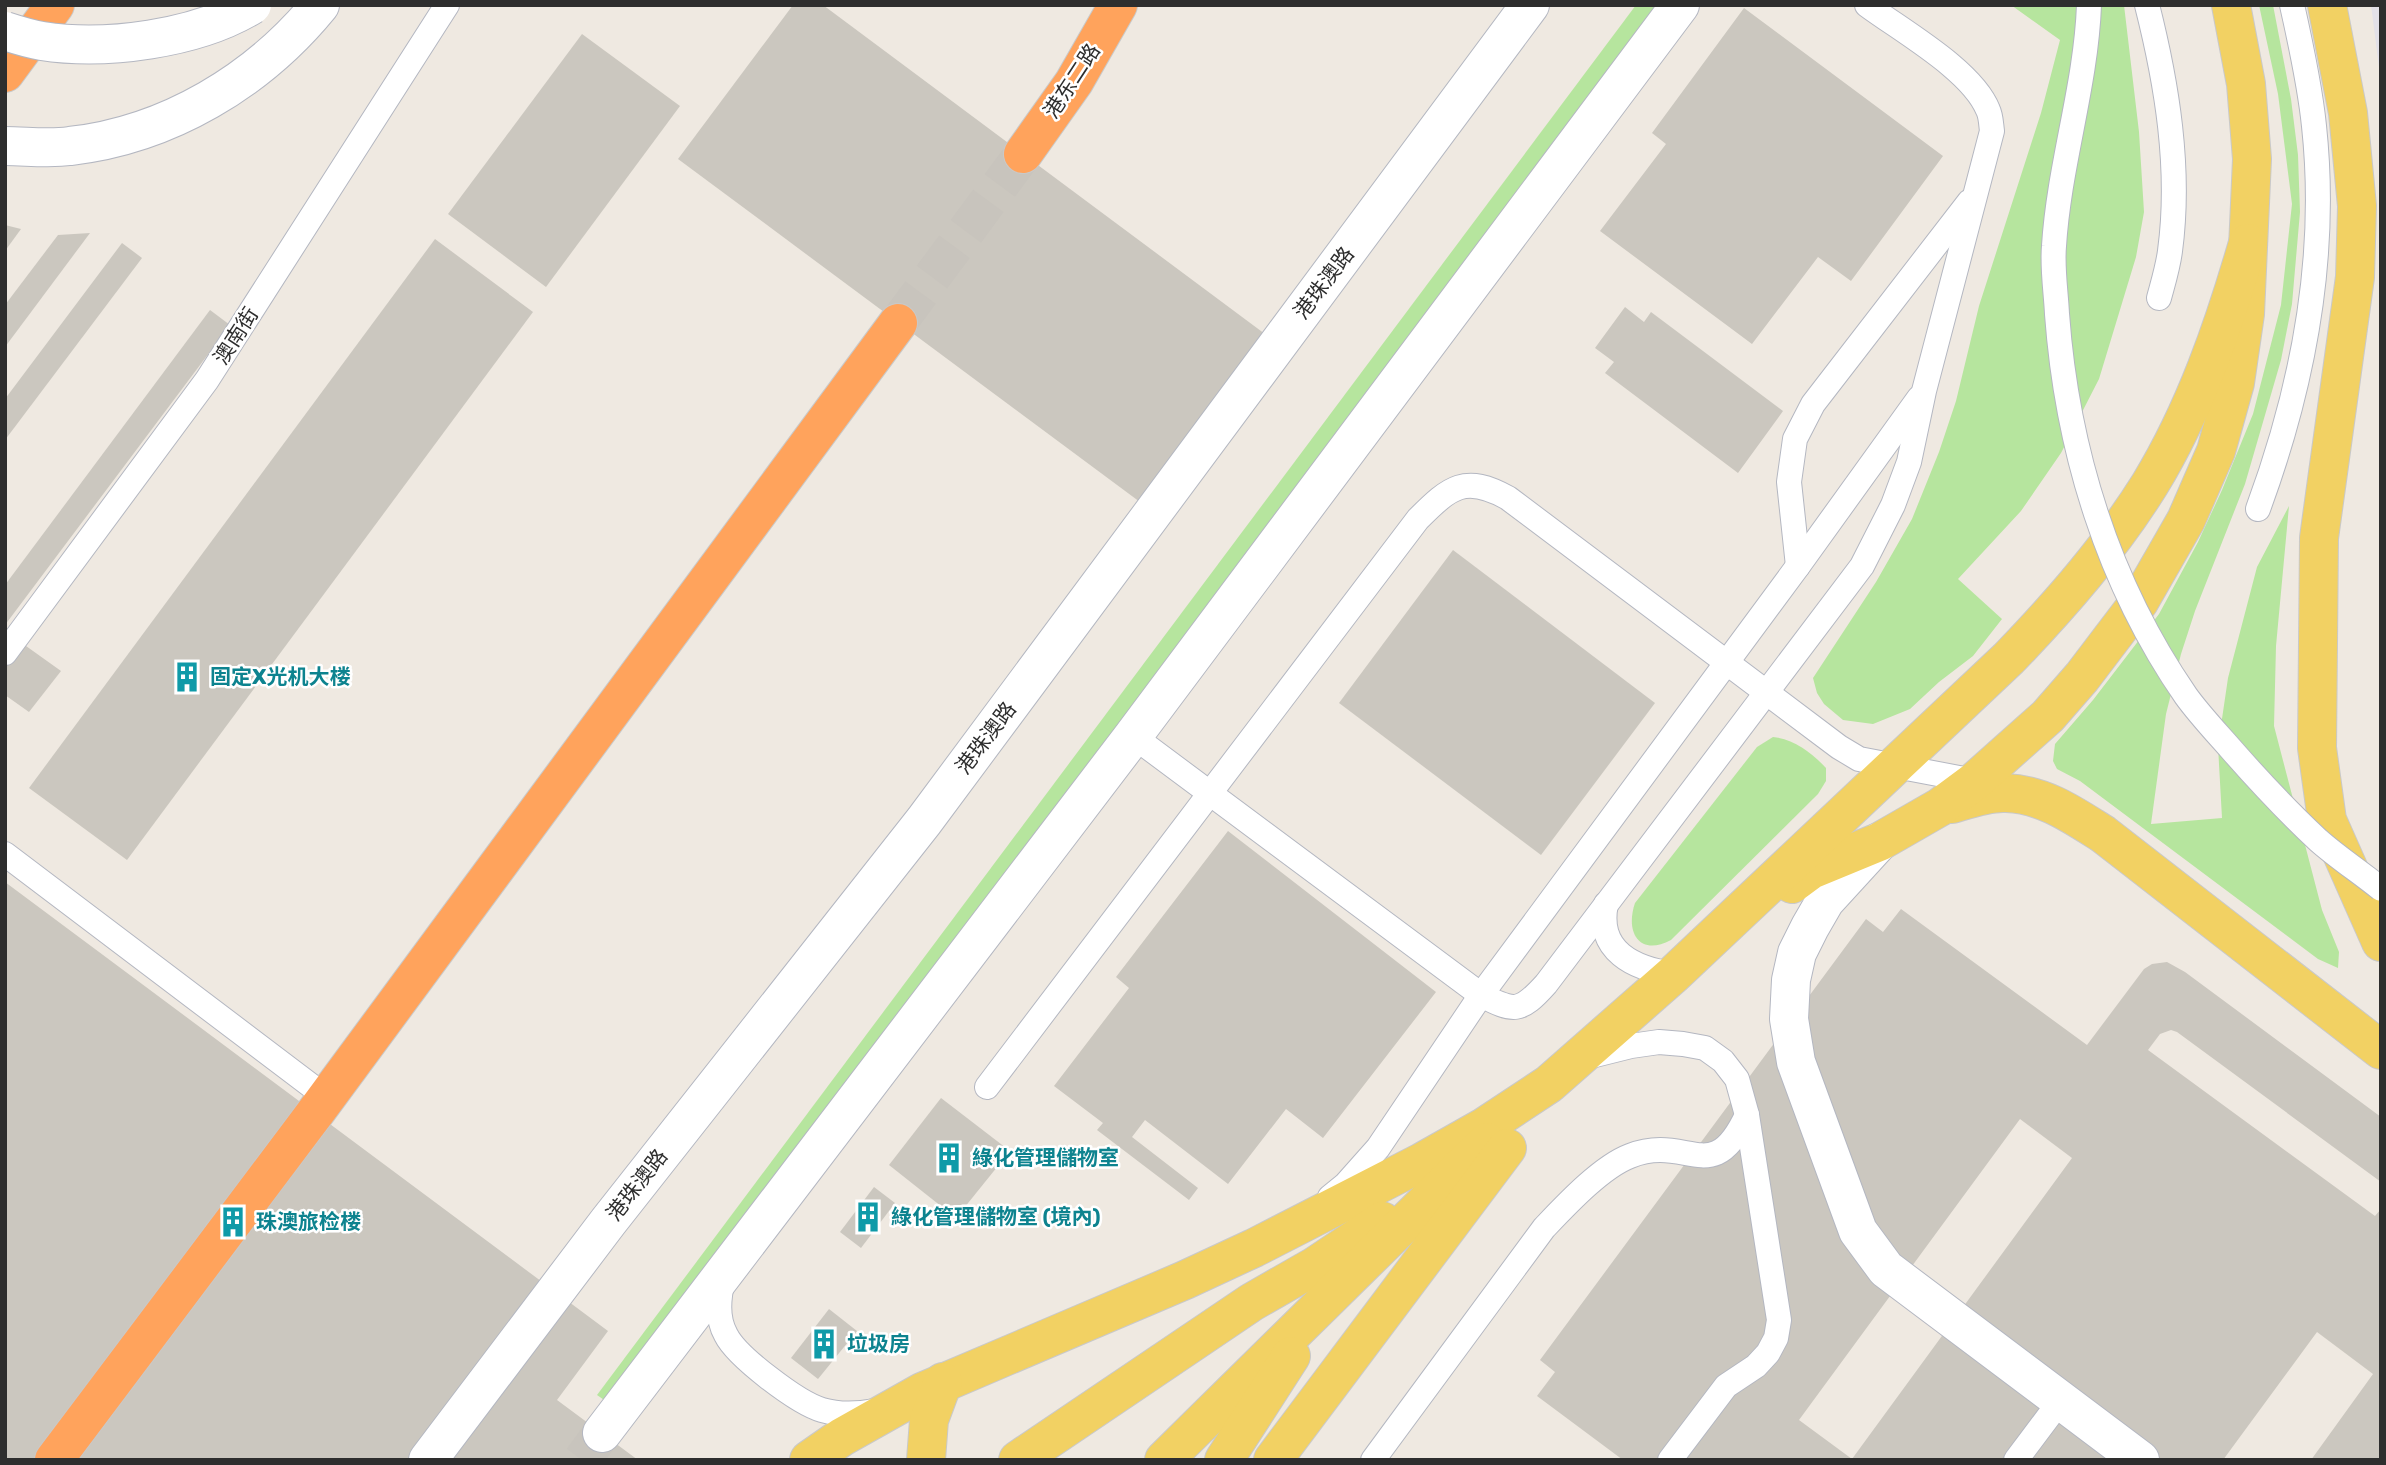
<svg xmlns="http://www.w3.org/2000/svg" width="2386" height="1465" viewBox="0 0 2386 1465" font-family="Rubik,'Noto Sans SC',sans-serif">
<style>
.industrial{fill:#e3e1e8}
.green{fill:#b6e59e}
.building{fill:#cbc7bf;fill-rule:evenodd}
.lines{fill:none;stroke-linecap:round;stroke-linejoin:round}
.street-tunnel{stroke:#c8c4bd;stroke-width:38;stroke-dasharray:38 19;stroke-linecap:butt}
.highway-tunnel{stroke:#c8c4bd;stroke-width:38;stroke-dasharray:38 19;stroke-linecap:butt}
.lane-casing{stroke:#b4b7c1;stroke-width:26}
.street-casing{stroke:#b4b7c1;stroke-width:40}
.secondary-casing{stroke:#b4b7c1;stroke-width:40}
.primary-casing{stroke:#c9c9c9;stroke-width:40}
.highway-casing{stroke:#c9c9c9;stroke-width:40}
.lane{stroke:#fff;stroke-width:24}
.street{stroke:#fff;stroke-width:38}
.secondary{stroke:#fff;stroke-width:38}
.primary{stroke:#f2d163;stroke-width:38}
.highway{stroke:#ffa35c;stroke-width:38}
.lane-bridge-casing{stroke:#b4b7c1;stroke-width:26;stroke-linecap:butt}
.secondary-bridge-casing{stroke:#b4b7c1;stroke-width:40;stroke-linecap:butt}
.lane-bridge{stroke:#fff;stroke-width:24}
.secondary-bridge{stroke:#fff;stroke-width:38}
.labels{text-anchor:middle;stroke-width:5;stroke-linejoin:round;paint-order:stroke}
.street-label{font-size:21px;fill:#2e2e2e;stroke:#fff}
.culture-label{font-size:21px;font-weight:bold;fill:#0d838f;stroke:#fff;text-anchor:start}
</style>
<rect width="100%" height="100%" fill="#efe9e1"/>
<path class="industrial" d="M2371 5H2381V83Z"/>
<g class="green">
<path d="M1636 5H1671L617 1409 597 1395Z"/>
<path d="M2011 5H2124L2139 132 2144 212 2136 257 2099 379 2061 453 2021 511 1958 579 2002 619 1973 656 1939 682 1910 709 1873 724 1843 720 1824 704 1817 693 1813 678 1876 582 1912 519 1939 452 1956 401 1979 306 2041 113 2060 40Z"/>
<path d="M2259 5H2273L2291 99 2298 155 2300 212 2292 304 2281 360 2245 484 2195 611 2181 654 2166 714 2151 824 2222 818 2218 746 2228 678 2257 567 2289 506 2276 646 2274 726 2322 910 2339 952 2338 968 2318 959 2080 781 2057 769 2053 761 2055 744 2093 700 2159 614 2198 542 2222 490 2253 414 2281 305 2292 204 2278 94Z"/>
<path d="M1773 737C1794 739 1812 753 1826 768V781L1818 794 1671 940C1639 957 1625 932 1635 903L1757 747Z"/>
</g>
<g class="building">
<path d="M793 5H823L1269 337 1144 505 678 159Z"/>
<path d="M1744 8 1943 156 1851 281 1818 257 1752 344 1600 231 1666 144 1652 133Z"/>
<path d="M582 34 680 106 546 287 448 214Z"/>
<path d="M5 225 21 229 5 251Z"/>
<path d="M90 233 5 347V305L58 235Z"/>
<path d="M435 239 533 312 127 860 29 788Z"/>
<path d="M122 243 142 258 5 440V399Z"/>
<path d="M1625 307 1644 322 1651 312 1783 411 1738 473 1605 373 1614 362 1595 348Z"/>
<path d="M210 310 230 325 5 625V585Z"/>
<path d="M1453 550 1655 703 1541 855 1339 703Z"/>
<path d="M5 631 61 671 29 712 5 695Z"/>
<path d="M1228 831 1436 992 1323 1138 1286 1109 1228 1184 1145 1120 1132 1137 1198 1188 1189 1200 1097 1130 1103 1123 1054 1086 1129 988 1116 977Z"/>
<path d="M5 882 608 1331 557 1400 638 1460H5Z"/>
<path d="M1901 909 2087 1045 2144 969 2152 964 2167 962 2185 972 2381 1117V1182L2177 1032 2171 1030 2160 1034 2148 1050 2375 1216 2381 1209V1460H2311L2373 1374 2317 1332 2223 1460H1623L1537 1396 1555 1372 1540 1360 1866 919 1883 932ZM2020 1119 2072 1158 1852 1459 1799 1420Z"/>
<path d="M941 1098 1010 1151 956 1218 889 1165Z"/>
<path d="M874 1187 895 1203 861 1248 840 1232Z"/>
<path d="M829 1309 857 1331 818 1379 791 1358Z"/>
</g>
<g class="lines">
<path class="street-tunnel" d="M582 1460 602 1433"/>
<path class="highway-tunnel" d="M898 323 1023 154"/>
<g class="lane-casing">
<g id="lane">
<path d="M2147 5C2167 84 2181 169 2170 251 2168 267 2163 283 2159 298"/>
<path d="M2258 509C2303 387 2328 256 2314 126 2310 86 2301 45 2292 5"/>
<path d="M1798 566 1789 482 1795 439 1813 404 1969 202"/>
<path d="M5 653 207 380 447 5"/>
<path d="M1133 736 1481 995C1514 1012 1520 1013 1546 984L1862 566 1893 505 1909 462 1924 391 1992 131C1991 124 1991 116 1988 110 1972 70 1902 31 1867 5"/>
<path d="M5 854 326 1097"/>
<path d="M1606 904C1596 951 1634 969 1674 974"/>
<path d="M1587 1057 1631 1046 1659 1042 1683 1044 1705 1048 1723 1061 1737 1079 1747 1115 1779 1320 1776 1338 1768 1353 1756 1366 1726 1386 1670 1460"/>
<path d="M987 1087 1418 519C1450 487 1465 474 1508 498L1839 747 1859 759 1980 782"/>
<path d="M1330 1197 1346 1184 1378 1148 1481 995 1798 566 1919 398"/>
<path d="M723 1278C719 1297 716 1317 726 1335 737 1357 798 1403 822 1410 839 1415 859 1414 875 1411"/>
<path d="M1373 1460 1544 1228C1565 1206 1601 1167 1630 1156 1688 1133 1712 1190 1747 1115"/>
<path d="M2016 1460 2061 1400"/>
</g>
</g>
<g class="street-casing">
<g id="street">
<path d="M1879 842 1825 901 1810 927 1797 953 1791 980 1789 1019 1796 1062 1858 1231 1886 1269 2140 1460"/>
<path d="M602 1433 1133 736 1680 5"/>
<path d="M428 1460 608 1222 924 821 1530 5"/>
</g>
</g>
<g class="secondary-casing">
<path id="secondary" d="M5 146C26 146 49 149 70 146 168 135 258 81 320 5"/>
</g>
<g class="primary-casing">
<g id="primary">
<path d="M2327 5 2348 113 2357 206 2355 277 2319 538 2317 748 2327 820 2381 942"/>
<path d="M1952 804C1969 799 1988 792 2006 793 2043 794 2073 815 2103 834L2381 1050"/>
<path d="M1792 884 1811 870 1879 842 1940 807 1975 781 2048 716 2082 677 2139 602 2186 520 2216 451 2235 383 2245 314 2252 159 2246 84 2231 5"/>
<path d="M809 1460 842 1437 922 1392 1185 1280 1254 1248 1422 1162 1484 1127 1549 1084 1674 974 2009 658C2061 604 2110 548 2150 484 2195 410 2224 326 2248 243"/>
<path d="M926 1460 929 1420 943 1382"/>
<path d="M1018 1460 1252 1302 1315 1266 1382 1221"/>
<path d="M1164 1460 1487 1142"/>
<path d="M1224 1460 1291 1356"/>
<path d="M1273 1460 1507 1148"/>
</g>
</g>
<g class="highway-casing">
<g id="highway">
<path d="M5 73 55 5"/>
<path d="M1023 154 1074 82 1118 5"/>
<path d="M54 1460 315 1113 898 323"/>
</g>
</g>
<use href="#lane" class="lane"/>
<use href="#street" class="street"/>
<use href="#secondary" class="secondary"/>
<use href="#primary" class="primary"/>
<use href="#highway" class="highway"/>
<g class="lane-bridge-casing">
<path id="lane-bridge" d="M2089 5C2086 86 2059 165 2054 246 2052 268 2056 292 2057 314 2067 450 2108 583 2186 696 2199 714 2215 731 2230 748 2258 780 2287 811 2318 840 2337 857 2360 872 2381 889"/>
</g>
<g class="secondary-bridge-casing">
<path id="secondary-bridge" d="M5 31C17 35 30 39 42 41 105 51 197 39 252 5"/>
</g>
<use href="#lane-bridge" class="lane-bridge"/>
<use href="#secondary-bridge" class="secondary-bridge"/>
</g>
<defs>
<g id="building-bare" transform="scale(2.415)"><path d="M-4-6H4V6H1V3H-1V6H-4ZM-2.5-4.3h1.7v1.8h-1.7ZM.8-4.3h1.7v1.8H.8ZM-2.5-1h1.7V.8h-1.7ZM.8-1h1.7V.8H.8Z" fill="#0f9aa8" stroke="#fff" stroke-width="2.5" paint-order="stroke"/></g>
</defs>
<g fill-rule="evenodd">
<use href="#building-bare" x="187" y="677"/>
<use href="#building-bare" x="949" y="1158"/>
<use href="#building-bare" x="868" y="1217"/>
<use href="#building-bare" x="233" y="1222"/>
<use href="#building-bare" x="824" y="1344"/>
</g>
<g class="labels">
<g class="street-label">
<text transform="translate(1072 81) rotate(-57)" y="7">港东二路</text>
<text transform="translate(1324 283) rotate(-53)" y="7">港珠澳路</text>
<text transform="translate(236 336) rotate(-57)" y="7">澳南街</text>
<text transform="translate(986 738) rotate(-53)" y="7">港珠澳路</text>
<text transform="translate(637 1185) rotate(-52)" y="7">港珠澳路</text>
</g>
<g class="culture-label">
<text x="210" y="684">固定X光机大楼</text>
<text x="972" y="1165">綠化管理儲物室</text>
<text x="891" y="1224">綠化管理儲物室 (境內)</text>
<text x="256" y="1229">珠澳旅检楼</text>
<text x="847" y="1351">垃圾房</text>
</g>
</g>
<rect width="2386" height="1465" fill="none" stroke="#2e2e2e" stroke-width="14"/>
</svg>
